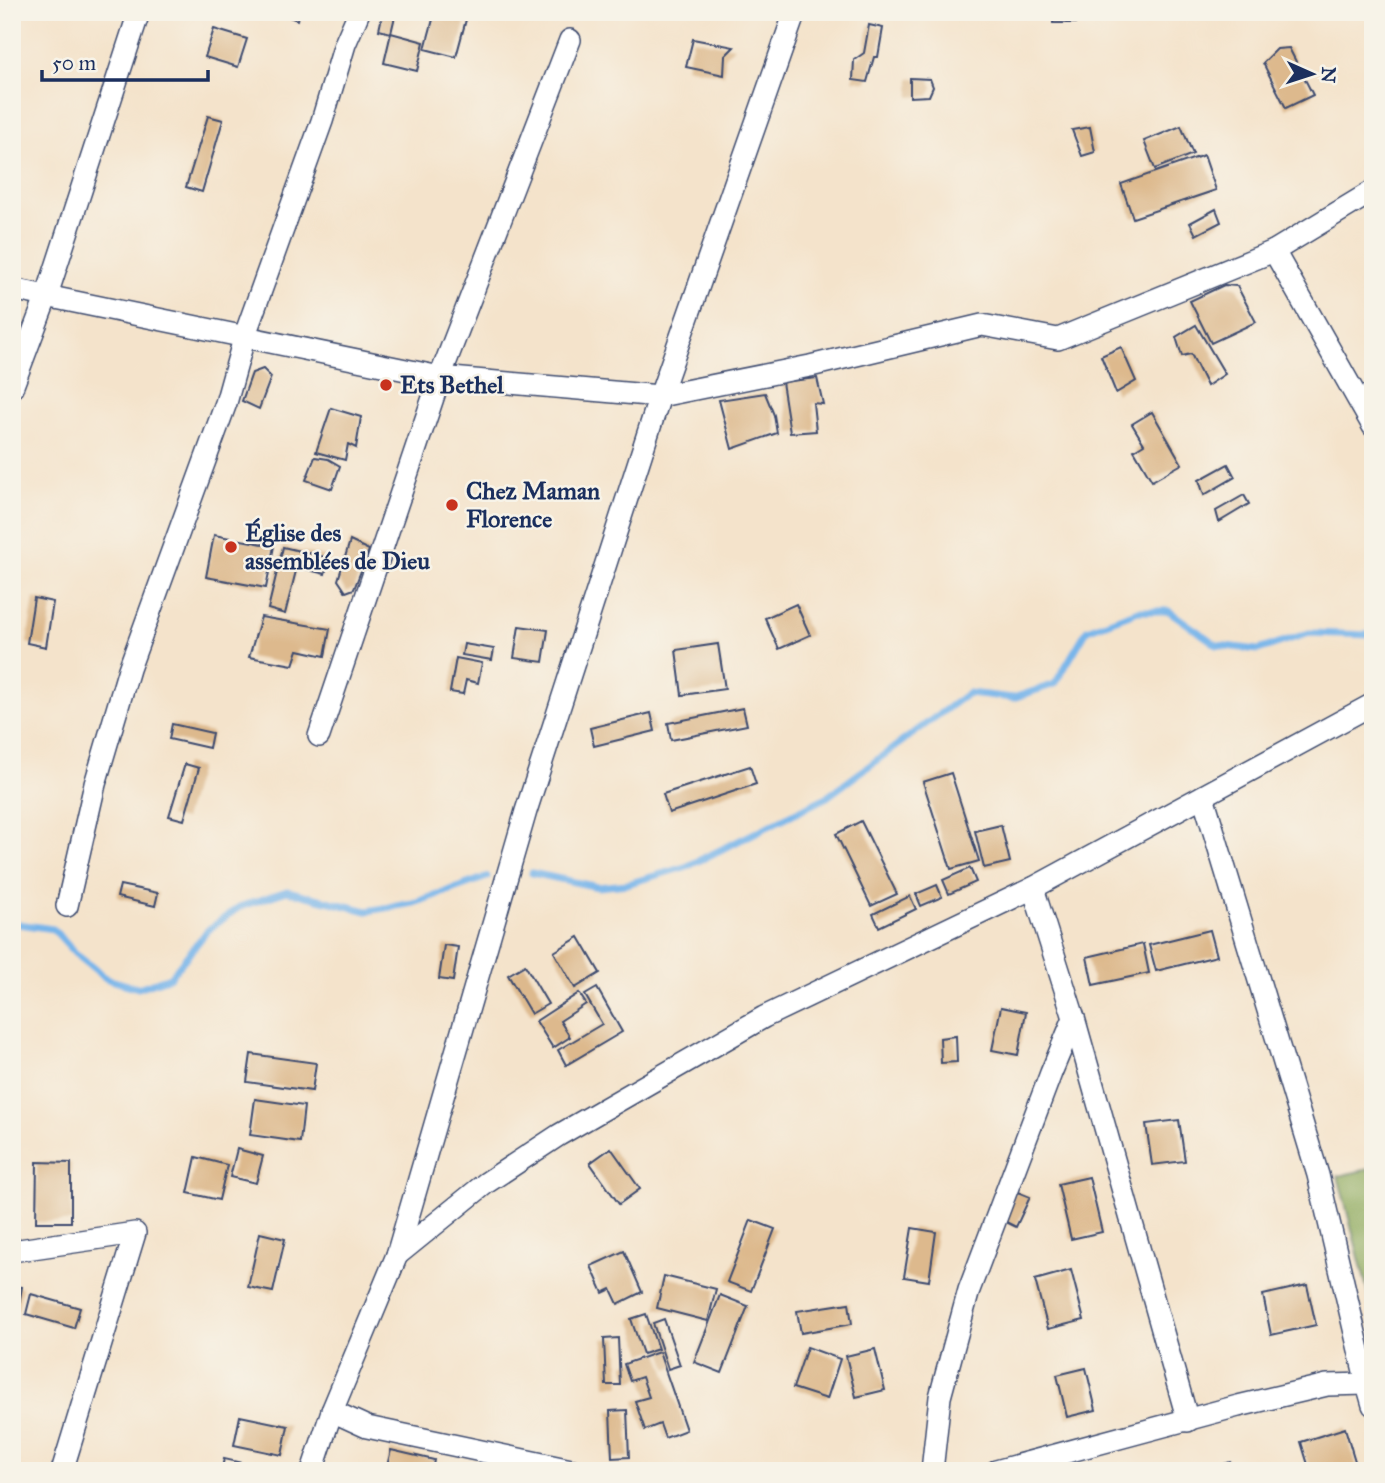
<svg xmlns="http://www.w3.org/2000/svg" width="1385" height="1483" viewBox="0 0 1385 1483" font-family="'IM FELL Great Primer',serif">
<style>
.forest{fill:#8da95b;stroke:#546c5c;stroke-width:2}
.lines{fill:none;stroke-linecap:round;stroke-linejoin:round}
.stream{stroke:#78b5ea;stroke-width:7}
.building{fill:#ddb98d}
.minor-casing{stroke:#3c4a6e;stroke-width:24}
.minor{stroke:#fff;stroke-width:21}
.poi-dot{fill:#c8321e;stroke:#f7f3e8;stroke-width:2.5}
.labels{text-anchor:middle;stroke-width:5;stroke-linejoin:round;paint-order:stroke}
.poi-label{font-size:24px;font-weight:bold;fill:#1b2f5e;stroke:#f7f3e8;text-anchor:start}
</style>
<rect width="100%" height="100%" fill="#f7f3e8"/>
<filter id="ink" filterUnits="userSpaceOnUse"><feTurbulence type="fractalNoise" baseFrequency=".0143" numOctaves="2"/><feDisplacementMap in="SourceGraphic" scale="14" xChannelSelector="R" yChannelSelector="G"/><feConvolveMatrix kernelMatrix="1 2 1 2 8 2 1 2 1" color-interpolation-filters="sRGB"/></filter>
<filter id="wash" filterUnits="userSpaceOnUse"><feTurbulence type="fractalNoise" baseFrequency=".00686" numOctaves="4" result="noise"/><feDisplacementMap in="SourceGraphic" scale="28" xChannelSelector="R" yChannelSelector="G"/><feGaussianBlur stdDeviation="1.57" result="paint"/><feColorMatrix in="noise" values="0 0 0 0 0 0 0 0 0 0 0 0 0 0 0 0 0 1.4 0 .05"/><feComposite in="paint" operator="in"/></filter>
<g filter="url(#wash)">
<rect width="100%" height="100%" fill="#f4e3cb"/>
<path class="forest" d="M1373 1168V1312L1338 1176Z"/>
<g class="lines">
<g class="stream">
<path d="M532 873 598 887 627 884 688 866 827 797 968 693 1013 698 1055 684 1087 630 1138 611H1169L1217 645 1258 650 1309 633 1373 635"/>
<path d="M12 923 53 929 77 955 107 979 138 988 170 977 207 931 239 907 287 891 367 911 414 903 487 877"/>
</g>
</g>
<g id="blocks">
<g class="building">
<path d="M276 12H299L297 20Z"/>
<path d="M383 12H396L391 33 379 30Z"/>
<path d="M435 12H468L456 57 425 49Z"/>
<path d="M1053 12H1082L1080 23H1053Z"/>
<path d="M869 25 883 28 878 57H874L867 82 853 80 854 60 864 53Z"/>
<path d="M214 29 247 39 238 67 205 57Z"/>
<path d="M391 33 424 42 417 71 384 63Z"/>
<path d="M693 39 734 47 725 56 724 75 686 67Z"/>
<path d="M1289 48 1313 95 1286 108 1263 63 1277 49Z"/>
<path d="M910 78 930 79 933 87 929 96 910 97Z"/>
<path d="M208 116 223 120 202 192 186 187Z"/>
<path d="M1181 126 1193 154 1155 169 1144 141Z"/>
<path d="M1090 127 1095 152 1082 156 1072 130Z"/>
<path d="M1204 155 1216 190 1133 218 1121 184Z"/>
<path d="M1216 209 1221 222 1196 235 1190 223Z"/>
<path d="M1224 285 1237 286 1256 322 1211 343 1190 301Z"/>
<path d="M1196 325 1225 374 1207 386 1191 354 1182 356 1176 337Z"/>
<path d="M1121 347 1136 381 1116 393 1101 356Z"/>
<path d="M263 369 271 377 259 409 242 401 252 373Z"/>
<path d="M817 378 823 404 813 403 816 431 790 433 782 382Z"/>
<path d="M765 393 774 415 777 433 732 449 719 400Z"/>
<path d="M331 408 361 417 356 448 348 444 345 460 316 452Z"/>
<path d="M1152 412 1182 464 1152 481 1134 450 1144 444 1132 424Z"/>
<path d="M315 457 328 459 340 466 332 489 306 480Z"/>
<path d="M1228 464 1235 477 1204 495 1199 480Z"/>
<path d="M1244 495 1249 504 1219 522 1216 511Z"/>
<path d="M214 535 274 546 266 588 206 577Z"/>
<path d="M350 541 369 550 354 589 346 592 338 580Z"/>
<path d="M283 547 329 558 325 574 297 567 285 614 268 609Z"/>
<path d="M34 598 53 602 46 647 27 643Z"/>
<path d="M796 604 810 635 779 649 765 618Z"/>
<path d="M261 617 330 629 325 656 298 650 293 665 249 657Z"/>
<path d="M519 626 548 630 543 662 514 658Z"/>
<path d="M464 644 494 649 492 660 462 655Z"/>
<path d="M718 644 725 689 682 695 676 650Z"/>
<path d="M456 658 482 663 478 683 466 680 463 694 450 692Z"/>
<path d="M743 708 747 725 671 740 668 723Z"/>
<path d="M651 713 655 731 594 746 590 728Z"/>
<path d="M172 724 212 733 209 748 169 739Z"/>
<path d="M185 764 199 768 184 820 169 816Z"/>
<path d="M750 766 756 784 669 813 663 794Z"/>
<path d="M951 773 979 861 951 869 923 782Z"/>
<path d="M861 821 897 894 871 906 836 834Z"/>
<path d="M1001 825 1010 862 984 868 975 831Z"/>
<path d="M970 868 976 882 949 894 943 880Z"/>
<path d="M120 885 158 893 155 906 117 897Z"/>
<path d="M937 885 942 897 921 906 916 894Z"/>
<path d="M910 896 916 909 879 927 873 914Z"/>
<path d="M1210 930 1217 956 1156 971 1149 945Z"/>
<path d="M579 937 600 973 575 988 554 952Z"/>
<path d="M1143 944 1149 973 1093 985 1087 957Z"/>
<path d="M444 945 458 947 453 981 439 979Z"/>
<path d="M525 965 548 1004 531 1014 508 975Z"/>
<path d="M597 988 622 1032 566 1065 558 1050 602 1024 585 995Z"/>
<path d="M579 993 586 1004 560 1021 570 1037 553 1048 536 1021Z"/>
<path d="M1001 1007 1026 1012 1018 1055 992 1050Z"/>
<path d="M956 1036 957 1062 941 1063 940 1038Z"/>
<path d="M251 1054 316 1063 312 1091 247 1082Z"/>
<path d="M255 1099 304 1106 300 1142 250 1135Z"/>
<path d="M1179 1120 1185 1161 1152 1165 1146 1124Z"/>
<path d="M611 1148 640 1189 619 1204 590 1163Z"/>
<path d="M237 1149 263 1156 256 1183 230 1177Z"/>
<path d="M196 1157 227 1165 219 1200 188 1193Z"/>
<path d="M37 1162 71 1163V1222H36Z"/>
<path d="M1089 1177 1102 1232 1071 1239 1058 1184Z"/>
<path d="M1015 1191 1030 1197 1016 1227 1002 1220Z"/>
<path d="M751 1220 775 1229 751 1291 727 1282Z"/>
<path d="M912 1228 936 1232 929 1281 904 1277Z"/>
<path d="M260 1233 285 1239 273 1292 248 1287Z"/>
<path d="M624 1251 642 1292 618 1304 611 1289 603 1293 591 1266Z"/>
<path d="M1071 1270 1084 1320 1048 1329 1035 1280Z"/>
<path d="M664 1276 716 1289 708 1321 657 1308Z"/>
<path d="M1307 1285 1316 1325 1271 1335 1263 1295Z"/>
<path d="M12 1286 22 1287 18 1311 12 1310Z"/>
<path d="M31 1294 80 1308 74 1328 26 1314Z"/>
<path d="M720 1295 748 1306 722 1373 694 1362Z"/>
<path d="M849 1303 852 1324 801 1333 797 1311Z"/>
<path d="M646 1314 658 1349 643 1354 631 1319Z"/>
<path d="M664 1319 680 1365 668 1369 653 1323Z"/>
<path d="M618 1338 620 1385H606L604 1339Z"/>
<path d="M807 1347 840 1359 827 1399 793 1388Z"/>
<path d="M875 1349 885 1390 856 1397 846 1356Z"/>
<path d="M659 1352 686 1430 665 1438 660 1424 645 1430 635 1401 649 1397 642 1377 630 1381 624 1364Z"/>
<path d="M1086 1368 1096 1410 1067 1417 1057 1375Z"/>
<path d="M627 1410 629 1457 612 1458 610 1411Z"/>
<path d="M240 1416 288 1426 282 1455 234 1445Z"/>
<path d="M1345 1428 1358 1471H1310L1301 1442Z"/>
<path d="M391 1450 434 1460 432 1471 386 1470Z"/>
<path d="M224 1459 246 1464 244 1471H221Z"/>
<path d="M1230 1462 1244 1471H1209L1211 1468Z"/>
</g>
</g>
</g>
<g filter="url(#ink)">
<use href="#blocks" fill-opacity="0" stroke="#3c4a6e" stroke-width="2"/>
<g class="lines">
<g class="minor-casing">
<g id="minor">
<path d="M1274 251 1373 426"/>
<path d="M12 289 440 377 660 396 810 366 982 325 1058 339 1274 251 1373 191"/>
<path d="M12 388 46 298 139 12"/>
<path d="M319 736 440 377 570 40"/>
<path d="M1203 796 1318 1175 1367 1384 1373 1383"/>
<path d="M1033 888 1074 1018 1188 1421"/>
<path d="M67 906 95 784 129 669 226 403 245 335 322 121 345 44 359 12"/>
<path d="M12 1251 135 1233 62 1471"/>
<path d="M397 1255 486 1183 559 1135 764 1017 1033 888 1373 704"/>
<path d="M332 1411 367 1427 576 1471"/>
<path d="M312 1471 332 1411 397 1255 526 811 660 396 795 12"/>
<path d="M932 1471 940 1397 969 1290 1051 1073 1074 1018"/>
<path d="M996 1471 1238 1406 1327 1385 1367 1384 1373 1405"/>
</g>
</g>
<use href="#minor" class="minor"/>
</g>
</g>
<g class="poi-dot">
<circle cx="386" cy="385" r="7"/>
<circle cx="452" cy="505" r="7"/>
<circle cx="231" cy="547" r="7"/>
</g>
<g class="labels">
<g class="poi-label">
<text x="400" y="393">Ets Bethel</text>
<text x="466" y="499">Chez Maman<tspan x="466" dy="28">Florence</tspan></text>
<text x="245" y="541">Église des<tspan x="245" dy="28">assemblées de Dieu</tspan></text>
</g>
</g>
<rect width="1385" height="1483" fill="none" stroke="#f7f3e8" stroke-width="42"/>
<g transform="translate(1312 74) rotate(93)" stroke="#f7f3e8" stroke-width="5" paint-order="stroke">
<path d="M0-5L12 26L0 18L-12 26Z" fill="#1b2f5e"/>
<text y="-10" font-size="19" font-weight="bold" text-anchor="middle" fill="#1b2f5e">N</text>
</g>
<path d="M42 70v10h166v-10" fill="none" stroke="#1b2f5e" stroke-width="3.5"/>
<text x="52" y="70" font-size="21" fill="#1b2f5e" stroke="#f7f3e8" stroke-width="5" paint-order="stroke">50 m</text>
</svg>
